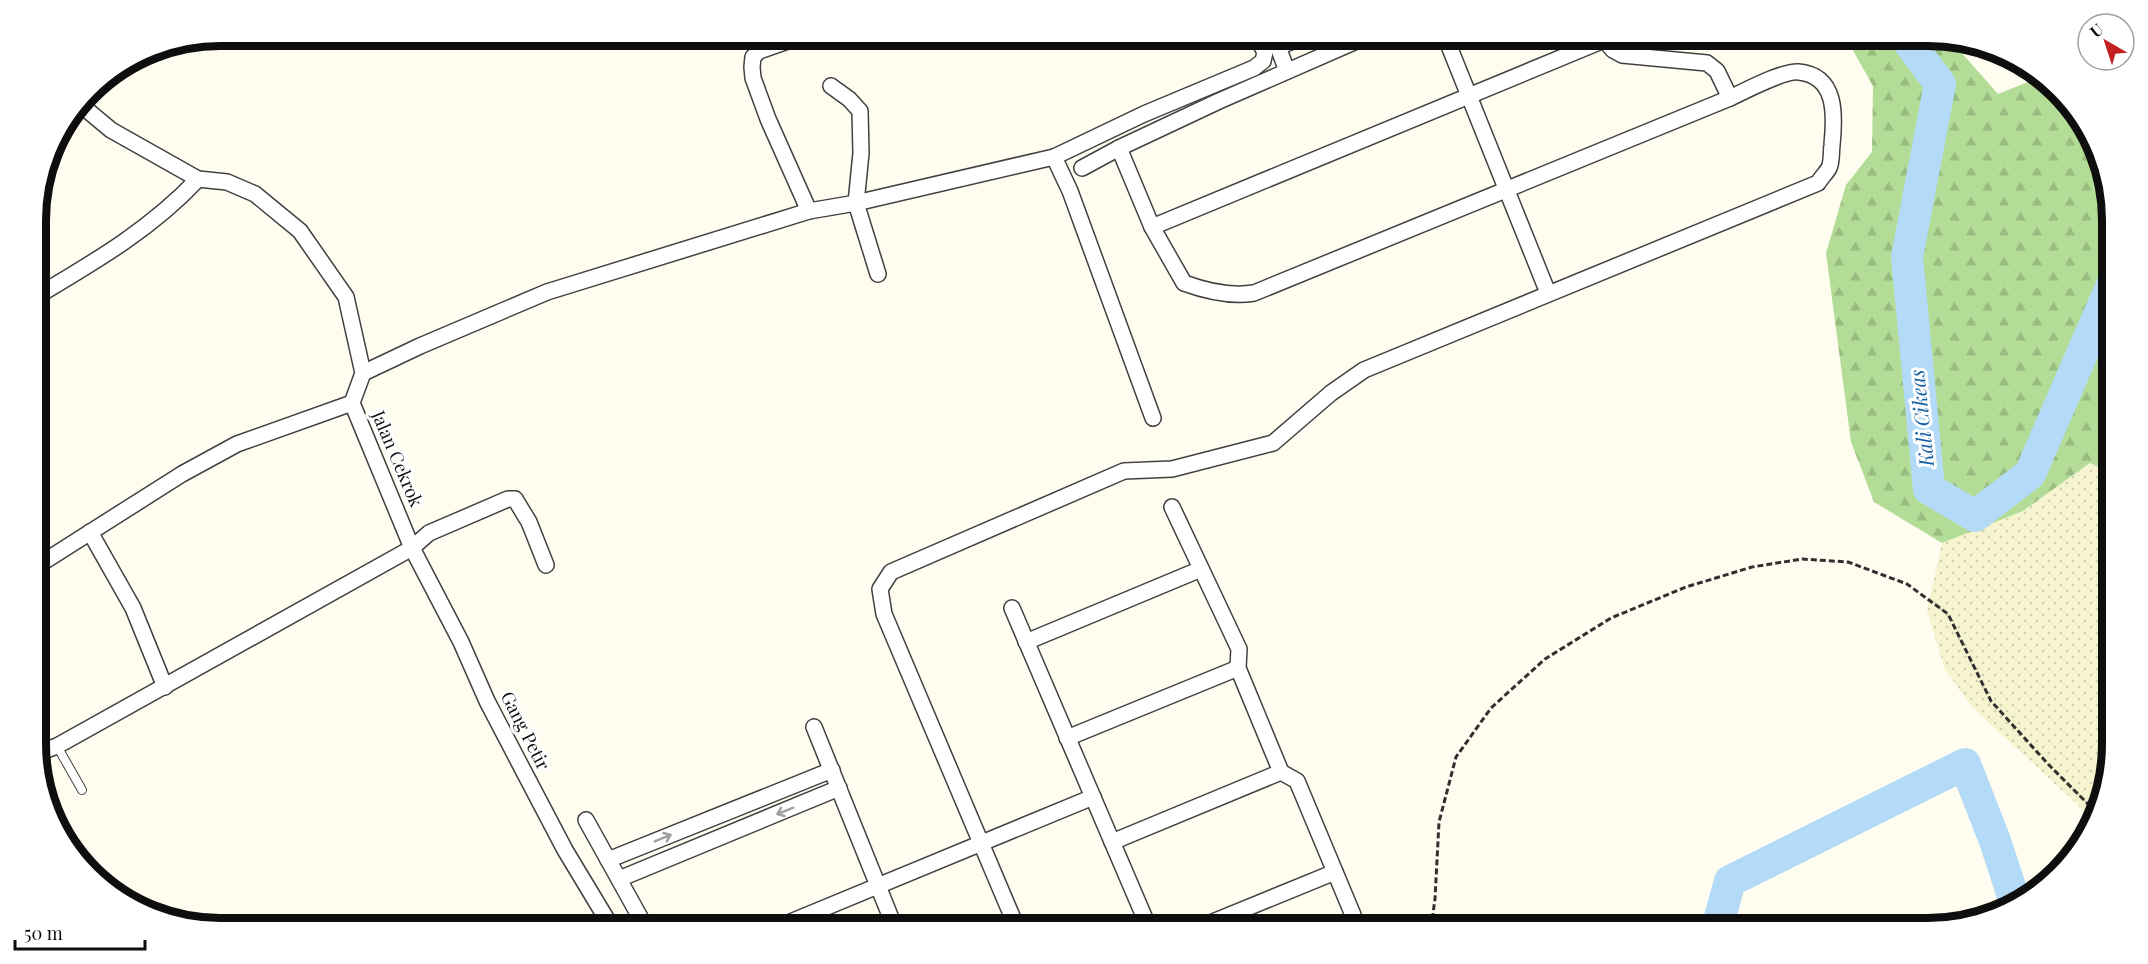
<svg xmlns="http://www.w3.org/2000/svg" width="2148" height="964" viewBox="0 0 2148 964" font-family="'Playfair Display',serif">
<style>
.farmland{fill:url(#farmland-dots)}
.forest{fill:url(#forest-firs)}
.lines{fill:none;stroke-linecap:round;stroke-linejoin:round}
.river{stroke:#b3dbf8;stroke-width:32}
.service-casing{stroke:#414141;stroke-width:10}
.minor-casing{stroke:#414141;stroke-width:18}
.path{stroke:#303030;stroke-width:3;stroke-dasharray:6 3;stroke-linecap:butt}
.service{stroke:#fff;stroke-width:8}
.minor{stroke:#fff;stroke-width:15}
.oneway{stroke:#9f9f9f}
.labels{text-anchor:middle;stroke-width:6;stroke-linejoin:round;paint-order:stroke}
.street-label{font-size:18px;fill:#0e0e0e;stroke:#fff}
.water-label{font-size:20px;font-style:italic;fill:#145ea4;stroke:#fff}
.rim{fill:none;stroke:#0e0e0e;stroke-width:8}
</style>
<defs>
<pattern id="farmland-dots" width="8" height="8" patternUnits="userSpaceOnUse" patternTransform="scale(1.5)"><rect width="8" height="8" fill="#f6f4cf"/><path d="M2 2h.1M6 6h.1" fill="none" stroke="#d2d0b1" stroke-width="1.8" stroke-linecap="round"/></pattern>
<pattern id="forest-firs" width="22" height="20" patternUnits="userSpaceOnUse" patternTransform="scale(1.5)"><rect width="22" height="20" fill="#b3dc97"/><path d="M5 1l3.5 6h-7zM16 11l3.5 6h-7z" fill="#99bc81"/></pattern>
</defs>
<rect width="100%" height="100%" fill="#fffdf0"/>
<path class="farmland" d="M2091 463 2107 471 2111 465 2112 744 2098 814 2094 820 1973 708 1945 670 1927 611 1942 543 2023 511Z"/>
<path class="forest" d="M1837 36H1927L1951 41 1998 94 2035 79 2074 109 2110 197 2111 465 2107 471 2090 463 2023 511 1942 543 1874 502 1851 442 1826 253 1846 185 1872 152 1873 86 1851 47Z"/>
<g class="lines">
<g class="river">
<path d="M1904 36 1940 84 1907 257 1929 489 1975 516 2030 474 2111 287"/>
<path d="M1717 928 1730 881 1965 764 1995 841 2015 902"/>
</g>
<g class="service-casing">
<path id="service" d="M57 746 82 790"/>
</g>
<g class="minor-casing">
<g id="minor">
<path d="M802 36 759 51 753 57 752 67 753 78 768 119 809 211"/>
<path d="M1445 36 1548 293"/>
<path d="M1287 71 1278 47 1305 36"/>
<path d="M831 86 849 99 860 111 861 153 856 203 878 274"/>
<path d="M1119 148 1152 227 1184 283C1206 291 1230 297 1254 293L1730 98"/>
<path d="M1054 157 1070 191 1153 418"/>
<path d="M1082 168 1119 148 1219 101 1368 36"/>
<path d="M1152 227 1604 40"/>
<path d="M37 296C96 261 151 229 198 179"/>
<path d="M363 373 420 346 547 292 809 211 856 203 1054 157 1144 114 1254 68 1263 61 1265 52 1256 36"/>
<path d="M1172 507 1239 649 1238 668 1281 772 1297 781 1353 915"/>
<path d="M90 532 133 608 165 687"/>
<path d="M546 565 529 522 515 499H508L429 533 412 548 461 642 487 701 523 770 565 850 612 928"/>
<path d="M37 566 182 474 237 444 352 403"/>
<path d="M1012 608 1149 928"/>
<path d="M1026 642 1201 569"/>
<path d="M814 727 895 928"/>
<path d="M1067 738 1238 668"/>
<path d="M38 753 57 746 412 548 352 403 363 373 346 297 300 231 255 194 227 182 198 179 111 130 81 105"/>
<path d="M586 820 646 928"/>
<path d="M1112 842 1281 772"/>
<path d="M608 860 832 770"/>
<path d="M619 879 839 788"/>
<path d="M776 928 1093 797"/>
<path d="M1017 928 884 614 880 589 891 572 1124 471 1172 469 1273 443 1331 393 1364 370 1818 183C1821 178 1826 173 1829 168 1832 162 1831 152 1832 145 1835 115 1837 76 1799 72 1784 70 1745 91 1730 98L1717 71 1707 63 1622 55 1613 50 1601 36"/>
<path d="M1198 928 1335 872"/>
</g>
</g>
<path class="path" d="M1431 928 1435 899 1439 822 1456 757 1491 708 1545 659 1611 618 1686 587 1752 567 1802 559 1848 562 1907 584 1948 614 1991 701 2048 764 2098 814"/>
<use href="#service" class="service"/>
<use href="#minor" class="minor"/>
</g>
<defs><path id="oneway-shaft" d="M-6 0H5M1.5-3L5.5 0L1.5 3" fill="none" stroke-width="1.6" stroke-linecap="round" stroke-linejoin="round" transform="scale(1.5)"/></defs>
<g class="oneway">
<use href="#oneway-shaft" transform="translate(785 811) rotate(158)"/>
<use href="#oneway-shaft" transform="translate(663 838) rotate(-22)"/>
</g>
<g class="labels">
<g class="street-label">
<text transform="translate(397 459) rotate(67)" y="6">Jalan Cekrok</text>
<text transform="translate(525 731) rotate(63)" y="6">Gang Petir</text>
</g>
<g class="water-label">
<text transform="translate(1922 418) rotate(-96)" y="7">Kali Cikeas</text>
</g>
</g>
<path d="M0 0H2148V964H0ZM220 46H1928A174 174 0 0 1 2102 220V744A174 174 0 0 1 1928 918H220A174 174 0 0 1 46 744V220A174 174 0 0 1 220 46Z" fill="#fff" fill-rule="evenodd"/>
<path class="rim" d="M220 46H1928A174 174 0 0 1 2102 220V744A174 174 0 0 1 1928 918H220A174 174 0 0 1 46 744V220A174 174 0 0 1 220 46Z"/>
<g transform="translate(2106 42) rotate(321)"><circle r="28" fill="#ffffff" stroke="#9f9f9f" stroke-width="1.5"/>
<path d="M0-4.5L10 22L0 15L-10 22Z" fill="#c32222"/>
<text y="-9" font-size="16" font-weight="bold" text-anchor="middle" fill="#0e0e0e">U</text>
</g>
<path d="M15 940v9h130v-9" fill="none" stroke="#0e0e0e" stroke-width="3"/>
<text x="24" y="940" font-size="18" fill="#0e0e0e" stroke="#ffffff" stroke-width="4.5" paint-order="stroke">50 m</text>
</svg>
